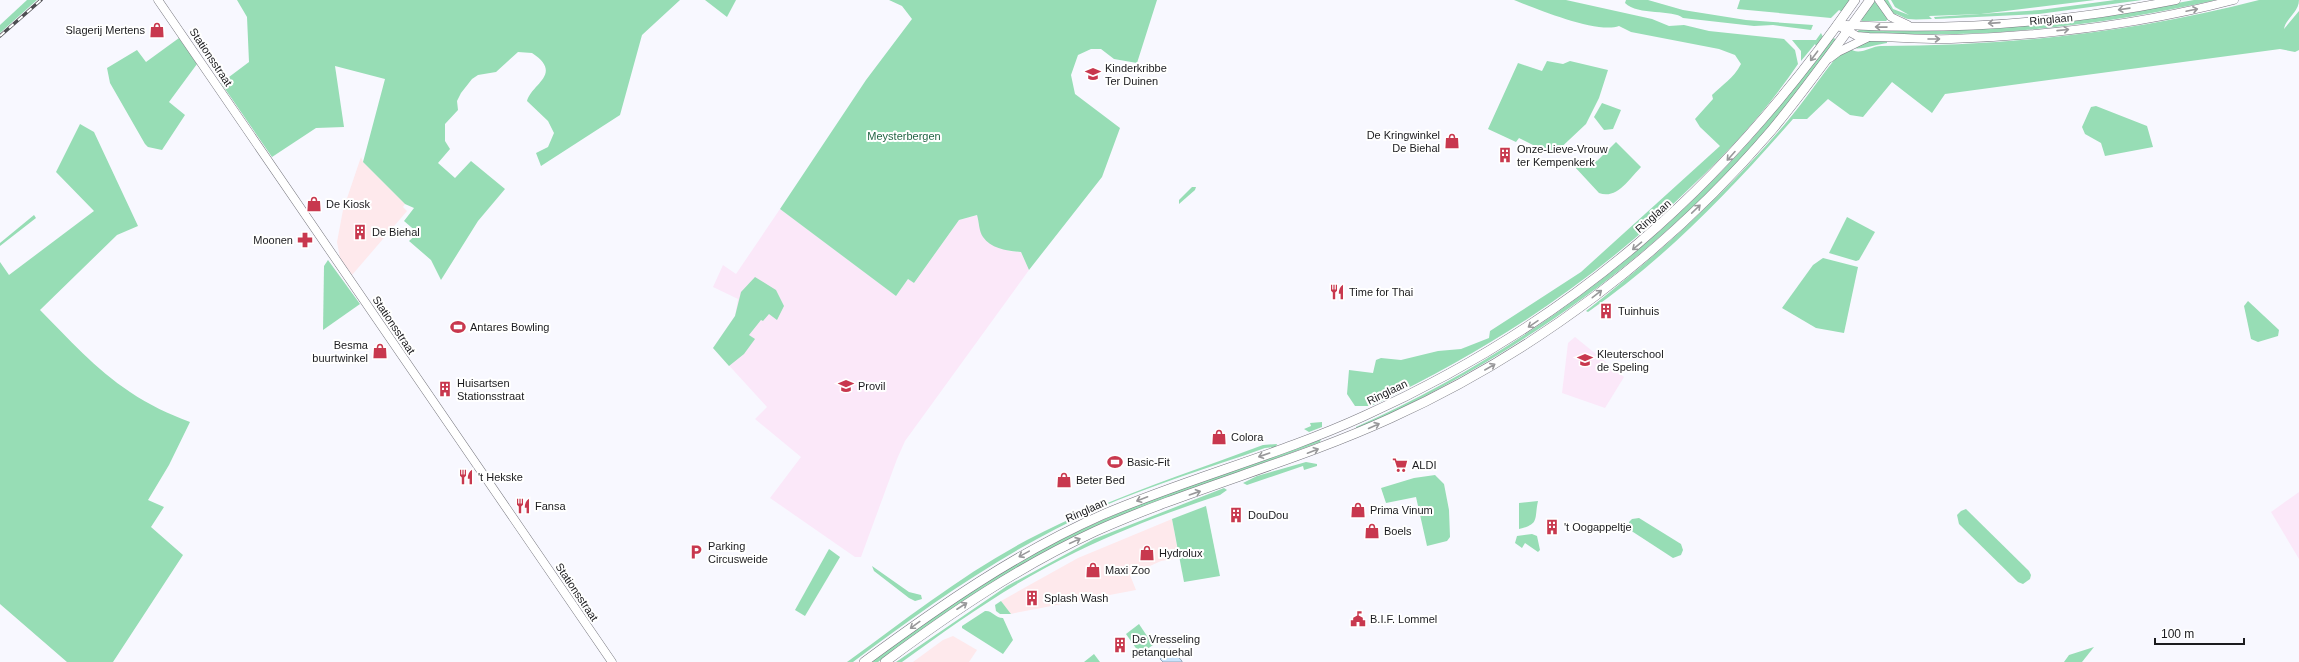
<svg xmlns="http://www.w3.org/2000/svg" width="2299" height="662" viewBox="0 0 2299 662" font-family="Arial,sans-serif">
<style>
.commercial{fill:#fee9ec}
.education{fill:#fbe8f9}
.green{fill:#97ddb5}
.water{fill:#c9e4fd;stroke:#95a8ba}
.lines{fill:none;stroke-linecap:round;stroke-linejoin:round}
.secondary-casing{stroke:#797980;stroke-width:9}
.trunk-casing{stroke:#797980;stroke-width:10}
.secondary{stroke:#fff;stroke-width:8}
.trunk{stroke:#fff;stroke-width:9}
.rail-casing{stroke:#4e4e52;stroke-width:3.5}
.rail{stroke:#fff;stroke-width:2;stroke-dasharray:6;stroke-linecap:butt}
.oneway{stroke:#98989a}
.labels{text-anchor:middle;stroke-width:4;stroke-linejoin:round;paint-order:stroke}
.street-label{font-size:11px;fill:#1b1b1e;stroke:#fff}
.poi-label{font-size:11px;fill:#1b1b1e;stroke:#fff;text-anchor:start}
.park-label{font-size:11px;fill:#246545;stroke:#fff}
</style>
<rect width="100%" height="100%" fill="#f8f8ff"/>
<g class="commercial">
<path d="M361 157 363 162 405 204 403 207 407 211 352 275 340 258 337 242 343 210Z"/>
<path d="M1172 519 1179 558 1161 561 1130 575 1136 590 1015 613 1011 614 1001 601 1078 558Z"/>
<path d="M953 636 977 650 969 662H913L943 640Z"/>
</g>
<g class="education">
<path d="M780 209 896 296 908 279 914 283 959 220 977 215 1008 251 1021 252 1029 270 905 441 897 459 861 557H855L770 498 801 457 755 419 767 407 713 348 735 316 738 299 713 287 723 265 736 274Z"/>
<path d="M1575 337 1624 377 1605 408 1562 393 1568 343Z"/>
<path d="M2299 492V559L2271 512Z"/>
</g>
<g class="green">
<path d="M27 0H37L0 33V25Z"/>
<path d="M237 0H680L642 35 620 115 541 166 536 153 548 147 554 133 548 121 527 101C531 84 564 74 532 53L518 52 496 72 478 75 472 79 461 93 457 101 458 110 445 124V141L450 149 438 163 455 178 471 161 505 189 478 221 441 280 431 260 409 241 418 233 404 221 414 208 405 204 363 162 385 79 335 66 344 127 316 128 272 157 221 83 249 62 247 17Z"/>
<path d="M705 0H736L727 17Z"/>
<path d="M889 0H1157L1137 63 1114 59 1101 49H1091L1078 55 1071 75 1075 94 1120 128 1102 177 1029 270 1021 252C1008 251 991 249 983 237 979 232 979 221 977 215L959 220 914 283 908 279 896 296 780 209 866 80 912 19 902 6Z"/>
<path d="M1514 0H1566L1652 19 1669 26 1684 25 1709 31 1784 39 1795 50 1798 64C1769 107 1733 147 1695 183 1600 277 1498 345 1378 403L1370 406H1355L1347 394 1349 370 1373 373 1376 360 1381 358 1401 360 1438 351 1461 349 1489 338 1490 331 1581 272 1720 146 1700 127 1695 119 1713 99 1712 95C1723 84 1733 79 1741 64L1735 55 1719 49 1631 32 1619 26C1597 34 1537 9 1514 0Z"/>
<path d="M1626 0H1648L1683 10 1746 20 1813 25 1811 30 1773 25 1754 26 1683 18C1673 9 1638 16 1625 3Z"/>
<path d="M1740 0H1850L1842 12 1839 10 1831 18 1737 9Z"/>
<path d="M1882 0H1888L1893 9 1909 15 1895 7 1891 0H2095L1981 14 1929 16 1932 19C1924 19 1916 20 1908 19 1902 18 1898 13 1892 14Z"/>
<path d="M2115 0H2142L2039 14 1935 19 1934 17 2040 10Z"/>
<path d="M2194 0H2216C2141 17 2065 28 1988 33 1946 35 1905 34 1863 35L1856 32 1859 30H1907L2094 18Z"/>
<path d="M2259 0H2299C2299 12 2286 18 2284 29L2299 11V50L2295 52 2280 49 1945 94 1932 113 1892 82 1863 117 1850 115 1828 99 1807 119H1793C1731 190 1666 258 1588 312L1586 311C1659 254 1725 194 1785 124 1804 102 1820 77 1839 54L1850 48C1858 57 1871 46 1881 46 2009 46 2135 32 2259 0Z"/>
<path d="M1874 1 1889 18 1886 21H1862L1861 19Z"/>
<path d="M1821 33 1823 37 1816 46 1815 44 1801 61V51L1792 40H1816Z"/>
<path d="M179 38 197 64 169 102 185 115 162 150 148 147 145 144 110 83 107 68 137 50 146 62Z"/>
<path d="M1832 38 1837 39C1812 71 1789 104 1763 134 1650 263 1511 359 1356 430V427C1504 361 1642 262 1750 141 1779 108 1806 73 1832 38Z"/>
<path d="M1887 40V43C1879 44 1860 50 1854 48L1869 41Z"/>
<path d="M1547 61 1563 64 1570 61 1608 70 1599 98 1586 124 1553 155 1519 138 1516 142 1488 129 1518 63 1542 71Z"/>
<path d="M1602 103 1621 110 1613 129 1604 130 1594 117Z"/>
<path d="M2096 106 2147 126 2153 147 2105 156 2101 143 2085 134 2082 127 2091 107Z"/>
<path d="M80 124 94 132 138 226 117 235 40 310C68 338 96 370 130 392 149 405 169 414 190 422L169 465 148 500 164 507 151 527 183 555 113 662H67L0 604V262L9 275 94 211 56 172Z"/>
<path d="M1616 142 1641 167C1630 178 1617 200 1599 193L1574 166 1576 163 1586 164 1593 158 1597 161Z"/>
<path d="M1192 187H1196L1195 190 1179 204V200Z"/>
<path d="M34 215 36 218 0 246V243Z"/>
<path d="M1847 217 1875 232 1859 260 1856 261 1829 253Z"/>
<path d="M1823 258 1858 267 1844 333 1816 328 1782 308 1813 265Z"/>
<path d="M328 260 360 304 323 330 324 266Z"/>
<path d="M755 277 776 290 784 306 777 320 769 314 763 321 761 320 749 335 755 339 744 354 729 366 713 348 735 316 741 292Z"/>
<path d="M2248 301 2279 330 2278 336 2258 342 2251 339 2244 306Z"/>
<path d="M1322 422V427L1309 432 1304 429 1311 426 1310 423Z"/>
<path d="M1321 439 1320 442 1179 495 995 581 937 619 878 662H871C930 619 990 575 1056 542 1140 499 1232 471 1321 439Z"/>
<path d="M1277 444 1276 447 1265 448C1209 468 1151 485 1097 509 1008 549 930 604 853 662H847C906 619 963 574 1027 540 1103 500 1183 475 1263 445Z"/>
<path d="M1306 462 1317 464V466L1304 470 1303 466 1247 485 1243 483 1257 476Z"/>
<path d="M1435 475 1444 484 1449 510 1450 537 1447 541 1427 546 1416 497 1386 503 1381 488 1414 478Z"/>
<path d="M1224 488 1227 490 1220 495C1172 511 1123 529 1076 552 1014 582 958 621 902 662H896L1007 586 1094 539Z"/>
<path d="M1538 501C1534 519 1540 524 1519 529V503Z"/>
<path d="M1206 506 1220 576 1184 582 1172 519Z"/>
<path d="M1966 509 2029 571 2031 575 2030 579 2023 584 2018 582 1959 524 1957 515 1961 511Z"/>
<path d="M1639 518 1681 544 1683 550 1681 555 1673 558 1630 530 1629 522 1632 519Z"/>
<path d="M1532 534 1537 536 1540 550 1538 552 1525 543 1522 548 1515 543 1517 536Z"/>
<path d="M829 549 840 557 805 616 795 610Z"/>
<path d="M872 566 909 592 921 595 922 599 915 601 909 598 874 571Z"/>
<path d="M1001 601 1011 614H1000L996 611 995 605Z"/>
<path d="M985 611C992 610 995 618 1003 618L1013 640 1003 654 962 628V626Z"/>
<path d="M1139 624 1153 645 1140 654 1126 634Z"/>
<path d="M2094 647 2082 662H2064L2069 655Z"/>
<path d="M1094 654 1100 662H1084Z"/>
</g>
<path class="water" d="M1170 648 1182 661V662H1163L1160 659 1167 650Z"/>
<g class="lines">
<g class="secondary-casing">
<g id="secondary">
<path d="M158 0 612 662"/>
<path d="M1879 0 1891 17 1908 25"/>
<path d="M1837 25 1857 36 1869 37C1896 37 1923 40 1951 39 2045 36 2142 24 2234 0"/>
<path d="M1846 25C1956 31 2068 22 2176 0"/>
<path d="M1830 58 1838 52 1867 38"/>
</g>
</g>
<g class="trunk-casing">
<g id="trunk">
<path d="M864 662C940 606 1016 553 1102 515 1188 478 1279 455 1364 416 1572 322 1725 187 1855 0"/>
<path d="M885 662C952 612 1020 566 1096 531 1192 488 1295 462 1391 418 1536 352 1667 252 1771 131 1806 89 1838 44 1870 0"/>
</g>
</g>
<use href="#secondary" class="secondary"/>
<use href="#trunk" class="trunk"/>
<g class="rail-casing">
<path id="rail" d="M0 36 41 0"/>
</g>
<use href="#rail" class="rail"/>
</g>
<defs><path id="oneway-shaft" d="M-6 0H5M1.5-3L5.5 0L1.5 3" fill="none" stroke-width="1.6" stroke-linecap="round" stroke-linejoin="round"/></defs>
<g class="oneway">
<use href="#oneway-shaft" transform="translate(2124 9) rotate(172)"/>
<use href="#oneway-shaft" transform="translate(2192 10) rotate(-12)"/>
<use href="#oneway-shaft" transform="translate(1994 23) rotate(176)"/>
<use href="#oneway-shaft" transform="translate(1881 27) rotate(-179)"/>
<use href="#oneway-shaft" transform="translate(2063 30) rotate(-6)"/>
<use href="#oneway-shaft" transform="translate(1934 39)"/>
<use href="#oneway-shaft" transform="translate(1814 56) rotate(127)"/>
<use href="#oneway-shaft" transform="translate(1731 156) rotate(132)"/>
<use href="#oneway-shaft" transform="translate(1696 209) rotate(-44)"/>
<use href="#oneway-shaft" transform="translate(1637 246) rotate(140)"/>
<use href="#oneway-shaft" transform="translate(1597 294) rotate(-38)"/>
<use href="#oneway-shaft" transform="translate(1533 324) rotate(146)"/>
<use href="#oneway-shaft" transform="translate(1490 367) rotate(-30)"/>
<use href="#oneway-shaft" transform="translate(1374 426) rotate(-24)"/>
<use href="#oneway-shaft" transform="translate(1313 451) rotate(-21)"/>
<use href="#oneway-shaft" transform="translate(1264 455) rotate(161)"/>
<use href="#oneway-shaft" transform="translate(1195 493) rotate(-19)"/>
<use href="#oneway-shaft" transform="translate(1142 499) rotate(159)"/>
<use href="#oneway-shaft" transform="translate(1075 541) rotate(-25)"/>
<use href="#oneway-shaft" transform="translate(1024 554) rotate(151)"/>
<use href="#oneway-shaft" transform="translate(962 606) rotate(-33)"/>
<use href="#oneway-shaft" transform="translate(915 625) rotate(144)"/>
</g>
<defs>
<g id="shop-bare" transform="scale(1.2)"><path d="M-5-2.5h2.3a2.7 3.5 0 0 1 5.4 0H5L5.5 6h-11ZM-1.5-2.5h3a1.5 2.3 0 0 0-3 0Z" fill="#c8384e" stroke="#fff" stroke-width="2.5" paint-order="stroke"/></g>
<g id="school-bare" transform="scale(1.2)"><path d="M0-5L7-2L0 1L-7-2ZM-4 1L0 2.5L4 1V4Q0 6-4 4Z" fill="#c8384e" stroke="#fff" stroke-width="2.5" paint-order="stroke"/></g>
<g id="building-bare" transform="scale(1.2)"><path d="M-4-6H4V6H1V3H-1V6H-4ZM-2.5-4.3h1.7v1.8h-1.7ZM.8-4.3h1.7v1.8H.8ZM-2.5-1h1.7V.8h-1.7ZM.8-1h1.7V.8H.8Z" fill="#c8384e" stroke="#fff" stroke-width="2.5" paint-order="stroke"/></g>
<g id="pharmacy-bare" transform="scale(1.2)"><path d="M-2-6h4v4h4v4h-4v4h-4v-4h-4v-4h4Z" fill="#c8384e" stroke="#fff" stroke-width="2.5" paint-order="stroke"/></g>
<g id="restaurant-bare" transform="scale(1.2)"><path d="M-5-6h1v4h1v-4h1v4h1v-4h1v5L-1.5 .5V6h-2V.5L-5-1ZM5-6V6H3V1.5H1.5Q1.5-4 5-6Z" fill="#c8384e" stroke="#fff" stroke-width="2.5" paint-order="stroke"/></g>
<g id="stadium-bare" transform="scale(1.2)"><path d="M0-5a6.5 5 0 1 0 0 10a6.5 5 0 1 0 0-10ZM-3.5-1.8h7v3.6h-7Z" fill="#c8384e" stroke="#fff" stroke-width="2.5" paint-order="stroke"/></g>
<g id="supermarket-bare" transform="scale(1.2)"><path d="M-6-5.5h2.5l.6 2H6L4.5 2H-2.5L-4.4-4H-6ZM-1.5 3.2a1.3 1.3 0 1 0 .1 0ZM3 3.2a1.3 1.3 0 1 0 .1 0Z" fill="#c8384e" stroke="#fff" stroke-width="2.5" paint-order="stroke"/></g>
<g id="parking-bare" transform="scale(1.2)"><path d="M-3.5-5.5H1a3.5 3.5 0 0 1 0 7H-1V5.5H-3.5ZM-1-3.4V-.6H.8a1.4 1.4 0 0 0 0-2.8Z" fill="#c8384e" stroke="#fff" stroke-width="2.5" paint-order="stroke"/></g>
<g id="civic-bare" transform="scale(1.2)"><path d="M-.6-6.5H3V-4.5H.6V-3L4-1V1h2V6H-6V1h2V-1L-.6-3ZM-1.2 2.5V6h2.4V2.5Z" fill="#c8384e" stroke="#fff" stroke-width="2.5" paint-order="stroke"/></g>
</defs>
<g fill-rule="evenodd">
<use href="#shop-bare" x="157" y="30"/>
<use href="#school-bare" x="1093" y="74"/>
<use href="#shop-bare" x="1452" y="141"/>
<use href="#building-bare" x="1505" y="155"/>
<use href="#shop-bare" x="314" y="204"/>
<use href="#building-bare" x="360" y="232"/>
<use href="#pharmacy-bare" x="305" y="240"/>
<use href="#restaurant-bare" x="1337" y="292"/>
<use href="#building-bare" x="1606" y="311"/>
<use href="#stadium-bare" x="458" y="327"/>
<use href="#shop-bare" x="380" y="351"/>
<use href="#school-bare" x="1585" y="360"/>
<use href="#school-bare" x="846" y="386"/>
<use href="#building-bare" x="445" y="389"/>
<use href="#shop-bare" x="1219" y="437"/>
<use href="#stadium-bare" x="1115" y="462"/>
<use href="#supermarket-bare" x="1400" y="465"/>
<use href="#restaurant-bare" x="466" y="477"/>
<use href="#shop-bare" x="1064" y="480"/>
<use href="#restaurant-bare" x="523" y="506"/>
<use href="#shop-bare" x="1358" y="510"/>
<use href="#building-bare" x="1236" y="515"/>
<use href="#building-bare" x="1552" y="527"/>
<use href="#shop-bare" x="1372" y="531"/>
<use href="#parking-bare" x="696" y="552"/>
<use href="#shop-bare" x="1147" y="553"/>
<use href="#shop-bare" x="1093" y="570"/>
<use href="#building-bare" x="1032" y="598"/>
<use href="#civic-bare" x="1358" y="619"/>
<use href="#building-bare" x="1120" y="645"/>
</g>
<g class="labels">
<g class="street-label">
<text transform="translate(2051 19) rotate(-5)" y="4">Ringlaan</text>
<text transform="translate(211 57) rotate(56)" y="4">Stationsstraat</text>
<text transform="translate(1653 216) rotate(-42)" y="4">Ringlaan</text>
<text transform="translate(394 325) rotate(56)" y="4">Stationsstraat</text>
<text transform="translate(1387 392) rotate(-26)" y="4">Ringlaan</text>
<text transform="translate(1086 510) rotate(-24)" y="4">Ringlaan</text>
<text transform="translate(577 592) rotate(56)" y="4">Stationsstraat</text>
</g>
<g class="poi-label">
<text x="145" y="34" text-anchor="end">Slagerij Mertens</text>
<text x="1105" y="72">Kinderkribbe<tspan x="1105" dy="13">Ter Duinen</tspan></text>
<text x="1440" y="139" text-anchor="end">De Kringwinkel<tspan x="1440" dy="13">De Biehal</tspan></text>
<text x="1517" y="153">Onze-Lieve-Vrouw<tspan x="1517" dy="13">ter Kempenkerk</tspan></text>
<text x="326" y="208">De Kiosk</text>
<text x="372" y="236">De Biehal</text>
<text x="293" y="244" text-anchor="end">Moonen</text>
<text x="1349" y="296">Time for Thai</text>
<text x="1618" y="315">Tuinhuis</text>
<text x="470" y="331">Antares Bowling</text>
<text x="368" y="349" text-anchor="end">Besma<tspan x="368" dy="13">buurtwinkel</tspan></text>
<text x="1597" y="358">Kleuterschool<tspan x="1597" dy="13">de Speling</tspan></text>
<text x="457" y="387">Huisartsen<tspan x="457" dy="13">Stationsstraat</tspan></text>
<text x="858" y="390">Provil</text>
<text x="1231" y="441">Colora</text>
<text x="1127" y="466">Basic-Fit</text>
<text x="1412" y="469">ALDI</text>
<text x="478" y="481">'t Hekske</text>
<text x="1076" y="484">Beter Bed</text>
<text x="535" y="510">Fansa</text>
<text x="1370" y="514">Prima Vinum</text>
<text x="1248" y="519">DouDou</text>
<text x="1564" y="531">'t Oogappeltje</text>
<text x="1384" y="535">Boels</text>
<text x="708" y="550">Parking<tspan x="708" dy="13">Circusweide</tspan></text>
<text x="1159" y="557">Hydrolux</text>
<text x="1105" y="574">Maxi Zoo</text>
<text x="1044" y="602">Splash Wash</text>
<text x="1370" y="623">B.I.F. Lommel</text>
<text x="1132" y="643">De Vresseling<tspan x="1132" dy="13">petanquehal</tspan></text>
</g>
<g class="park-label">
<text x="904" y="140">Meysterbergen</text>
</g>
</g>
<path d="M2155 638v6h89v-6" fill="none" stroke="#1b1b1e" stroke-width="2"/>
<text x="2161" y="638" font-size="12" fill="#1b1b1e" stroke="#ffffff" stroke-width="3" paint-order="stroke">100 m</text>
</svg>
